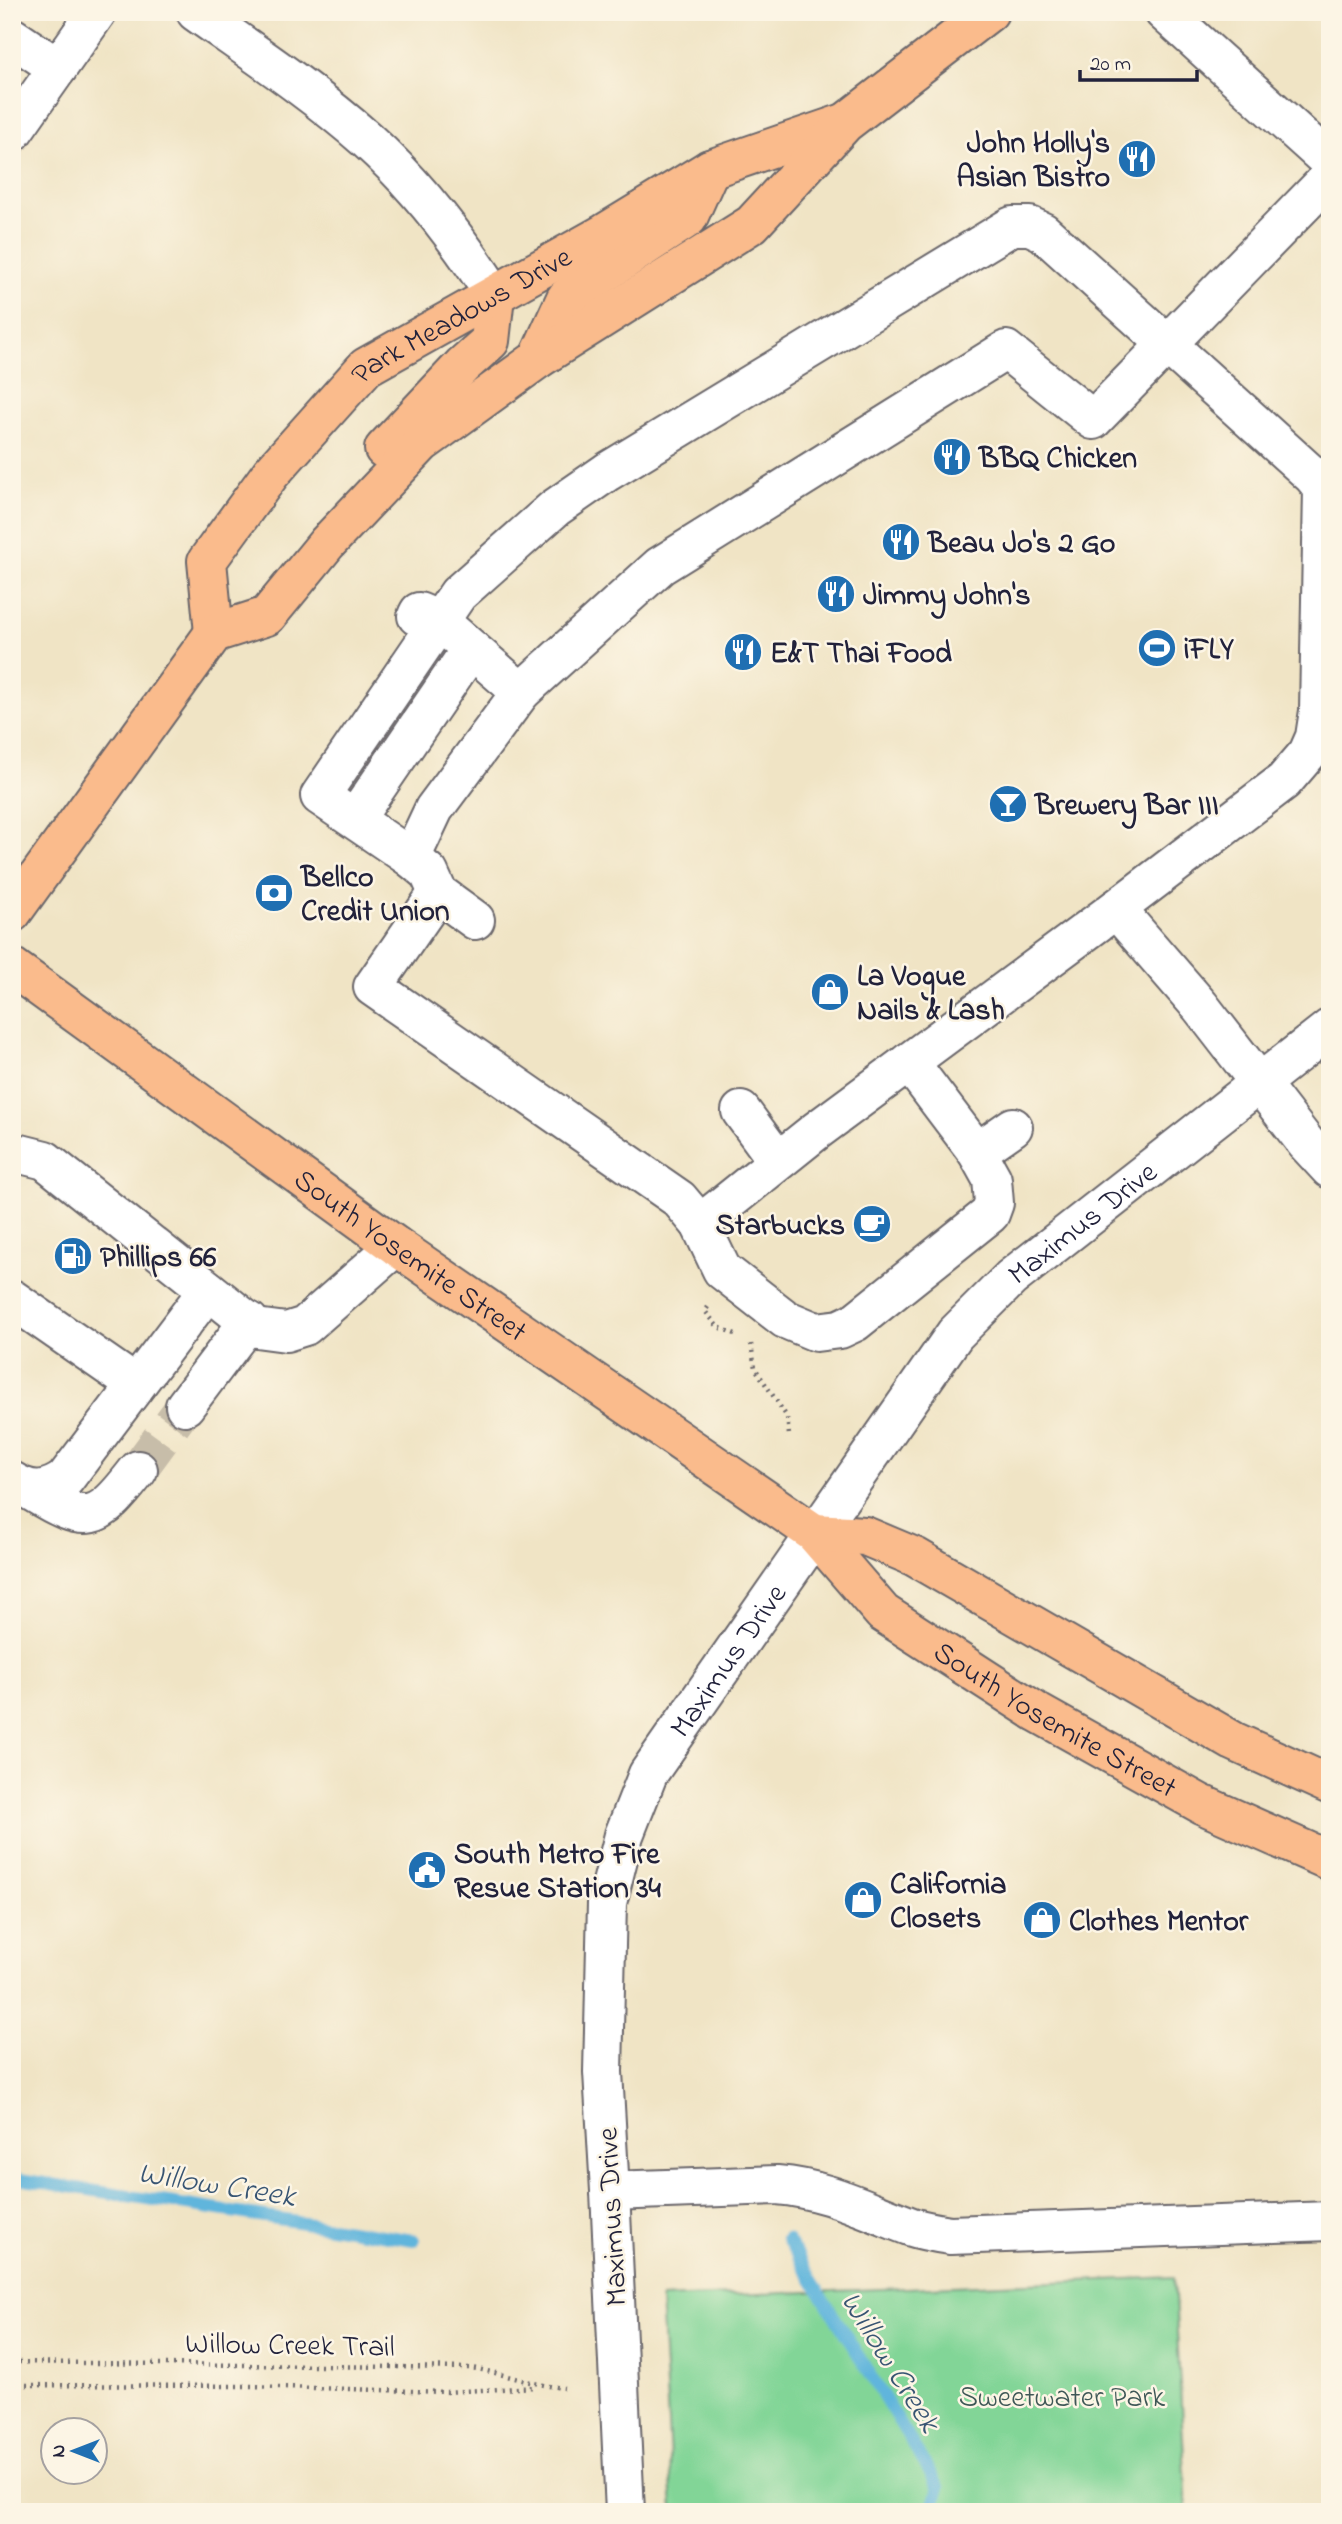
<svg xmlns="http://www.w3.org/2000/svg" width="1342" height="2524" viewBox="0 0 1342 2524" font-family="'Indie Flower',sans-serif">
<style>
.green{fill:#82d597;stroke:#527c69;stroke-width:2}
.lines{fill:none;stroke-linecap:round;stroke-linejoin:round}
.stream{stroke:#60b5dc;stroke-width:12}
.minor-tunnel{stroke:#c7bda9;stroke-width:38;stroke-dasharray:38 19;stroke-linecap:butt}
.minor-casing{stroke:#6a666b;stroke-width:42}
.major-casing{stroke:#6a666b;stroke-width:42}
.path{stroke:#6a666b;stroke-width:4.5;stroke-dasharray:2 5;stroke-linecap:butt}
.minor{stroke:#fff;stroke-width:38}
.major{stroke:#fabb8c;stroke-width:38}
.labels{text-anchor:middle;stroke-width:5;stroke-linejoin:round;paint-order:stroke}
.poi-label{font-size:30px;font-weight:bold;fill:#22223b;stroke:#fcf5e5;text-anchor:start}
.street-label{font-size:30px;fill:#22223b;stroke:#fcf5e5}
.park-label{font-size:30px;fill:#3f5857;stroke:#fcf5e5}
.water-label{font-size:32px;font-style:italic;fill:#385573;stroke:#fcf5e5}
</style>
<rect width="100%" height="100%" fill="#fcf5e5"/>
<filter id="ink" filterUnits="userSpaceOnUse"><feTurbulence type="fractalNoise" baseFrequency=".0143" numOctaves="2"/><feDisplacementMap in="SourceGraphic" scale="14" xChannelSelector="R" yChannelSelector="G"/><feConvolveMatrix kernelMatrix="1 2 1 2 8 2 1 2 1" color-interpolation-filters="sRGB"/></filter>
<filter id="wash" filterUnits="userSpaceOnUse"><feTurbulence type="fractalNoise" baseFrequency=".00686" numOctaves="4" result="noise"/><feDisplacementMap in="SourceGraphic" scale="28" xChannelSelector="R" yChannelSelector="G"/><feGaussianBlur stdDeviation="1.57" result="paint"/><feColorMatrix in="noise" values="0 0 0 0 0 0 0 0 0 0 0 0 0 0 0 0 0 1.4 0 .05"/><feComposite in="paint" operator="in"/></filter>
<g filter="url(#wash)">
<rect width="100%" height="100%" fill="#f0e4c5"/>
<path class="green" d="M1174 2277 1187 2512H673L661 2298Z"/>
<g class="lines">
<g class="stream">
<path d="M12 2178 414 2240"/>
<path d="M787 2239 939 2487 932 2512"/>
</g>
</g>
</g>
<g filter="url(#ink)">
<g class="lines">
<path class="minor-tunnel" d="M138 1470 185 1406"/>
<g class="minor-casing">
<g id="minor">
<path d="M196 12C254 53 314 93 367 140 416 184 459 240 495 296"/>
<path d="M1164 12 1330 162"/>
<path d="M12 37 58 68"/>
<path d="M12 133 97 12"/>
<path d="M417 616 419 612 438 620 521 692"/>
<path d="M355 819 471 649"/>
<path d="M411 858 434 809 521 692 660 566 1006 350 1093 420 1330 177"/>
<path d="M438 893 373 987 679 1199 700 1224 722 1270 785 1319 816 1332 840 1329 855 1322 990 1214 994 1203 992 1179 977 1152 909 1062"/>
<path d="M475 920 438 893 429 873 411 858 320 796 458 594 555 508 607 472 1012 226H1030L1043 232 1313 476 1323 488 1319 711 1315 737 1308 753 1284 781 1116 909"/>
<path d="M741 1111 777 1160"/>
<path d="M977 1152 1013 1127"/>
<path d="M12 1156 21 1154 45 1160 256 1328 286 1332 305 1326 396 1246"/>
<path d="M700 1224 816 1131 1116 909 1200 1006 1306 1143 1330 1169"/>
<path d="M12 1299 136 1385"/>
<path d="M185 1406 249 1321"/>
<path d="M12 1481C31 1493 47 1492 65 1479L208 1290"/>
<path d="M31 1491C88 1526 97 1523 138 1470"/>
<path d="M610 2191 777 2185C827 2189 866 2210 912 2227 924 2231 937 2233 950 2235L1330 2221"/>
<path id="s1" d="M625 2512 610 2191 603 2072 607 1903 624 1835 648 1774 955 1334 1011 1278 1330 1028"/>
</g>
</g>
<g class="major-casing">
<g id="major">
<path d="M538 359 566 298 688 218 710 169"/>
<path d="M384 449 463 365 490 341 495 296"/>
<path id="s2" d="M214 633 207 561 271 473 366 367 605 233 710 169 841 124"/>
<path d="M12 913 214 633 267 616 327 543 422 443 538 359 752 224 845 123 989 12"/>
<path id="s3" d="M12 967 396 1246 814 1533 883 1613 1038 1713 1201 1804 1330 1861"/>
<path d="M814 1533 865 1536 915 1557 1233 1741 1330 1785"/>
</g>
</g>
<g class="path">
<path d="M708 1307 705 1311 718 1327 738 1335"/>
<path d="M751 1344 755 1368 787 1417 789 1435"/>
<path d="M12 2362 471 2368C503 2373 532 2385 564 2388"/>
<path d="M12 2385 249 2386 446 2392 536 2387"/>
</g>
<use href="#minor" class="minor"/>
<use href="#major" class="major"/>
</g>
</g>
<defs>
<g id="restaurant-disc" transform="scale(2.0125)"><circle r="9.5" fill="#1f6fb2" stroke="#fcf5e5"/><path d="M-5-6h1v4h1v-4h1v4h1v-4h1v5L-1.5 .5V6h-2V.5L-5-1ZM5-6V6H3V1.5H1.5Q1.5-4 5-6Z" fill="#fff"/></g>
<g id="stadium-disc" transform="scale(2.0125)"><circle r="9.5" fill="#1f6fb2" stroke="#fcf5e5"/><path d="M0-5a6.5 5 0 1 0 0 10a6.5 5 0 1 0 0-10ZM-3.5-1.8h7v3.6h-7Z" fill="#fff"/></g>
<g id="bar-disc" transform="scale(2.0125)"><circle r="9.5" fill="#1f6fb2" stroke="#fcf5e5"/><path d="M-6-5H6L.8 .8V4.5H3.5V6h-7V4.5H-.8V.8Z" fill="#fff"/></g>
<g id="bank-disc" transform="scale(2.0125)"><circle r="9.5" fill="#1f6fb2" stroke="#fcf5e5"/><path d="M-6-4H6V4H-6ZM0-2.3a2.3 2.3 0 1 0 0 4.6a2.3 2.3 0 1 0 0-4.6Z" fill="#fff"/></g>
<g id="shop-disc" transform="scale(2.0125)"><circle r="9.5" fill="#1f6fb2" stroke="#fcf5e5"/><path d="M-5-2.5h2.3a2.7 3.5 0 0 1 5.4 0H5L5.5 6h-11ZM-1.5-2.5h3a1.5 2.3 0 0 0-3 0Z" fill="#fff"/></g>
<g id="cafe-disc" transform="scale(2.0125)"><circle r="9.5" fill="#1f6fb2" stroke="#fcf5e5"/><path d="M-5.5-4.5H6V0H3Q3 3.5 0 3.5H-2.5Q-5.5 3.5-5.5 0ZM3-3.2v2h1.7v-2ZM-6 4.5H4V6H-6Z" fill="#fff"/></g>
<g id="fuel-disc" transform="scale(2.0125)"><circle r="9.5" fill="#1f6fb2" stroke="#fcf5e5"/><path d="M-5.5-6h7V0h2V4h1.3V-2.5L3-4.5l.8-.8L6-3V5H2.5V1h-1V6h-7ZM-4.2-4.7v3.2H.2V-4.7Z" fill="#fff"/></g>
<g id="civic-disc" transform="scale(2.0125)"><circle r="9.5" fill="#1f6fb2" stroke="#fcf5e5"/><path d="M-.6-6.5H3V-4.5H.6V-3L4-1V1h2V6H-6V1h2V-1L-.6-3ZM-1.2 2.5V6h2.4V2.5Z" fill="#fff"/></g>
</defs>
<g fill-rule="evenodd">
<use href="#restaurant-disc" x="1137" y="159"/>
<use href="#restaurant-disc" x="952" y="457"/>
<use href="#restaurant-disc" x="901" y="542"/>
<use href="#restaurant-disc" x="836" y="594"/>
<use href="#stadium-disc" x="1157" y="648"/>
<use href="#restaurant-disc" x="743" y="652"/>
<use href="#bar-disc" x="1008" y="804"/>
<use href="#bank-disc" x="274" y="893"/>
<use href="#shop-disc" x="830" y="992"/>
<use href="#cafe-disc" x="872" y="1224"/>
<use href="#fuel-disc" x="73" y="1256"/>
<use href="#civic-disc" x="427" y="1870"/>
<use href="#shop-disc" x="863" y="1900"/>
<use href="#shop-disc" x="1042" y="1920"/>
</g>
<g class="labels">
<g class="poi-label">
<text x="1110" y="152" text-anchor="end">John Holly's<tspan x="1110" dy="34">Asian Bistro</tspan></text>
<text x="979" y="467">BBQ Chicken</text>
<text x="928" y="552">Beau Jo's 2 Go</text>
<text x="863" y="604">Jimmy John's</text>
<text x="1184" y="658">iFLY</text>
<text x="770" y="662">E&amp;T Thai Food</text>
<text x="1035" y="814">Brewery Bar III</text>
<text x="301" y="886">Bellco<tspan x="301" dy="34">Credit Union</tspan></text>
<text x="857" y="985">La Vogue<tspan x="857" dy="34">Nails &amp; Lash</tspan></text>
<text x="845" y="1234" text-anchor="end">Starbucks</text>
<text x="100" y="1266">Phillips 66</text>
<text x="454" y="1863">South Metro Fire<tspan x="454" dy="34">Resue Station 34</tspan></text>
<text x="890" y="1893">California<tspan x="890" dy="34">Closets</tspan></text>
<text x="1069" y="1930">Clothes Mentor</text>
</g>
<g class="street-label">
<text dy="10" stroke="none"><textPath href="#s2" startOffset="432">Park Meadows Drive</textPath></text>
<text dy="10" stroke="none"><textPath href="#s1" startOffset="1451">Maximus Drive</textPath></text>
<text dy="10" stroke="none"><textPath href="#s3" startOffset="492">South Yosemite Street</textPath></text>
<text dy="10" stroke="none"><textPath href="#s1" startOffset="884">Maximus Drive</textPath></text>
<text dy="10" stroke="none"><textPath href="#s3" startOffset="1290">South Yosemite Street</textPath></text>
<text transform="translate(611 2217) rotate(-93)" y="10">Maximus Drive</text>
<text transform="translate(290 2344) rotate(1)" y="10">Willow Creek Trail</text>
</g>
<g class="park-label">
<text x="1062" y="2406">Sweetwater Park</text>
</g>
<g class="water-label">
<text transform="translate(217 2183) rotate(9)" y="11">Willow Creek</text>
<text transform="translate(892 2361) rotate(58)" y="11">Willow Creek</text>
</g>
</g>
<rect width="1342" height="2524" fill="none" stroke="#fcf5e5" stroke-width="42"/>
<g transform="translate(74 2451) rotate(270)"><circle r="33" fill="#fcf5e5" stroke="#a5a1a1" stroke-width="2"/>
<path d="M0-5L12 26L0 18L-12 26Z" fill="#1f6fb2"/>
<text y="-10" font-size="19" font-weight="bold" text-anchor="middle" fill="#22223b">N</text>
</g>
<path d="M1080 70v10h117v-10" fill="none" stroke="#22223b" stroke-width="3.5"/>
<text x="1090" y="70" font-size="21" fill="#22223b" stroke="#fcf5e5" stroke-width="5" paint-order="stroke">20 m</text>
</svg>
